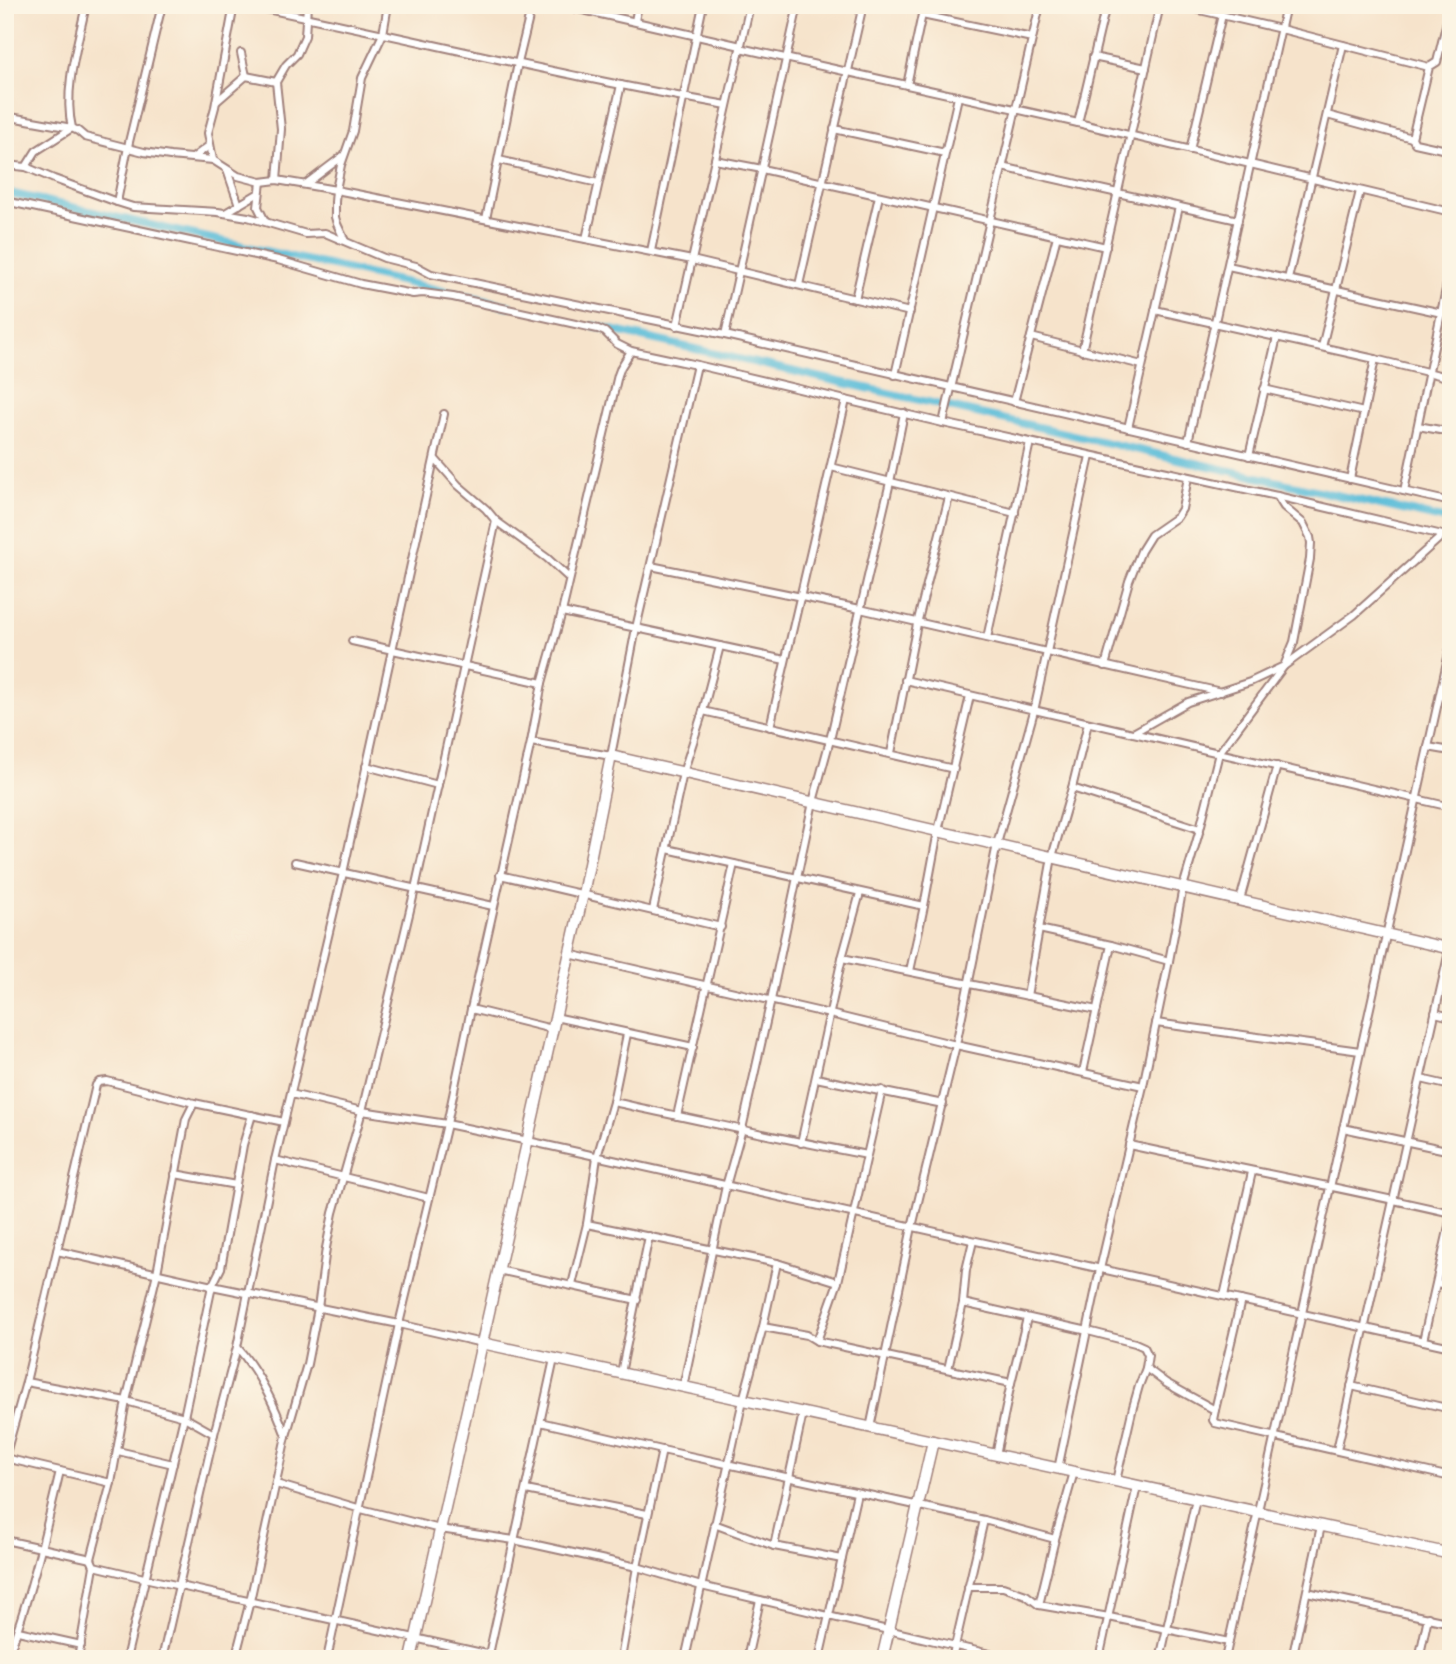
<svg xmlns="http://www.w3.org/2000/svg" width="1456" height="1664" viewBox="0 0 1456 1664" font-family="Caveat,sans-serif">
<style>
.lines{fill:none;stroke-linecap:round;stroke-linejoin:round}
.canal{stroke:#5bbdd9;stroke-width:8}
.street-casing{stroke:#a0817b;stroke-width:10}
.secondary-casing{stroke:#a0817b;stroke-width:13}
.street{stroke:#fff;stroke-width:6}
.secondary{stroke:#fff;stroke-width:10}
</style>
<rect width="100%" height="100%" fill="#fcf5e5"/>
<filter id="ink" filterUnits="userSpaceOnUse"><feTurbulence type="fractalNoise" baseFrequency=".0143" numOctaves="2"/><feDisplacementMap in="SourceGraphic" scale="14" xChannelSelector="R" yChannelSelector="G"/><feConvolveMatrix kernelMatrix="1 2 1 2 8 2 1 2 1" color-interpolation-filters="sRGB"/></filter>
<filter id="wash" filterUnits="userSpaceOnUse"><feTurbulence type="fractalNoise" baseFrequency=".00686" numOctaves="4" result="noise"/><feDisplacementMap in="SourceGraphic" scale="28" xChannelSelector="R" yChannelSelector="G"/><feGaussianBlur stdDeviation="1.57" result="paint"/><feColorMatrix in="noise" values="0 0 0 0 0 0 0 0 0 0 0 0 0 0 0 0 0 1.4 0 .05"/><feComposite in="paint" operator="in"/></filter>
<g filter="url(#wash)">
<rect width="100%" height="100%" fill="#f6e3cb"/>
<g class="lines">
<g class="canal">
<path d="M5 192 509 306"/>
<path d="M594 326 1451 521"/>
</g>
</g>
</g>
<g filter="url(#ink)">
<g class="lines">
<g class="street-casing">
<g id="street">
<path d="M86 5C78 43 63 90 72 128L78 131 85 137 144 152 170 156 213 160"/>
<path d="M162 5 129 142 117 202 133 207 218 212 248 217 306 234 325 233 384 258 416 266 431 274 725 335 1451 502"/>
<path d="M234 5 215 107 208 133 213 160 238 176 261 182 277 180 336 190 692 260 910 312"/>
<path d="M246 5C406 37 566 77 727 105"/>
<path d="M561 5 741 46"/>
<path d="M1178 5 1281 29 1429 67"/>
<path d="M922 15 1032 38"/>
<path d="M635 21 638 5"/>
<path d="M740 48 1078 123 1451 212"/>
<path d="M241 53 246 76"/>
<path d="M1093 57 1146 68"/>
<path d="M907 85 924 5"/>
<path d="M216 102 246 76 276 82"/>
<path d="M1327 115 1412 138 1415 143 1451 151"/>
<path d="M5 116 72 128"/>
<path d="M1078 123 1106 5"/>
<path d="M834 129 945 153"/>
<path d="M1412 138 1429 67 1437 62 1451 5"/>
<path d="M1190 150 1222 15"/>
<path d="M194 157 210 145"/>
<path d="M499 160 598 183"/>
<path d="M715 160 762 169 1106 247"/>
<path d="M5 165 26 167 54 179 117 202"/>
<path d="M26 167 36 151 72 128"/>
<path d="M1002 167 1238 220"/>
<path d="M227 170 239 205"/>
<path d="M277 180 281 129 276 82 286 65 297 54 305 36 307 5"/>
<path d="M261 182 258 207 265 221"/>
<path d="M306 184 343 156"/>
<path d="M5 201 278 260 361 284 413 294 423 293 453 297 598 329 605 332 617 344 631 351 697 365 943 423 1277 496 1451 537"/>
<path d="M225 213 259 193"/>
<path d="M486 219 518 63 532 5"/>
<path d="M586 239 621 85"/>
<path d="M345 241 337 224 335 217V202L336 190 341 165 353 131 362 78 383 34 388 5"/>
<path d="M651 251 703 5"/>
<path d="M1228 266 1451 315"/>
<path d="M1288 279 1343 45"/>
<path d="M799 285 863 5"/>
<path d="M855 299 879 196"/>
<path d="M1155 310 1375 359 1451 378"/>
<path d="M677 326 750 5"/>
<path d="M725 335 798 5"/>
<path d="M1031 337 1142 365"/>
<path d="M1322 347 1360 191"/>
<path d="M1082 351 1160 5"/>
<path d="M895 375 958 97"/>
<path d="M1264 389 1364 412"/>
<path d="M1014 402 1057 236"/>
<path d="M943 423 1040 5"/>
<path d="M1418 426 1451 432"/>
<path d="M1128 428 1179 207"/>
<path d="M1188 442 1286 5"/>
<path d="M1249 456 1277 337"/>
<path d="M435 459 458 485 486 509 496 521 547 558 569 578"/>
<path d="M831 467 1015 513"/>
<path d="M1350 479 1375 359"/>
<path d="M1404 491 1451 265"/>
<path d="M651 566 860 609 1221 692"/>
<path d="M562 612 785 660"/>
<path d="M987 638 1030 442"/>
<path d="M352 641 542 683"/>
<path d="M1105 666 1129 581 1141 551 1151 535 1177 517 1182 509 1188 477"/>
<path d="M905 680 1451 807"/>
<path d="M703 711 954 769"/>
<path d="M770 727 846 400"/>
<path d="M1133 733 1188 702 1250 682 1284 666 1354 615 1443 535"/>
<path d="M531 742 611 756 636 628 697 365"/>
<path d="M1428 747 1451 751"/>
<path d="M891 753 917 624 949 497"/>
<path d="M366 766 438 785"/>
<path d="M1072 788 1200 829"/>
<path d="M667 849 924 906"/>
<path d="M295 862 493 906"/>
<path d="M500 875 721 927"/>
<path d="M1240 900 1277 766"/>
<path d="M653 910 683 773 703 711 720 646"/>
<path d="M1039 929 1111 945 1169 961"/>
<path d="M569 954 830 1014 956 1045 1143 1086"/>
<path d="M842 958 1097 1010"/>
<path d="M910 971 924 906 938 831 970 696"/>
<path d="M1027 996 1052 857 1072 788 1088 723"/>
<path d="M471 1009 552 1029"/>
<path d="M1435 1013 1451 1017"/>
<path d="M555 1017 693 1047"/>
<path d="M1156 1023 1360 1051"/>
<path d="M1083 1072 1111 945"/>
<path d="M816 1078 943 1104"/>
<path d="M1421 1079 1451 1086"/>
<path d="M291 1094 362 1111 447 1124 528 1141 1451 1347"/>
<path d="M613 1102C697 1120 782 1139 867 1155"/>
<path d="M677 1116 734 864"/>
<path d="M1343 1128 1451 1151"/>
<path d="M801 1143 842 958 860 893"/>
<path d="M1129 1145C1236 1168 1344 1188 1451 1213"/>
<path d="M275 1160 429 1198"/>
<path d="M175 1174 236 1185"/>
<path d="M587 1224 777 1263 838 1282"/>
<path d="M57 1251 212 1286 399 1324 482 1343"/>
<path d="M498 1270 637 1300"/>
<path d="M1437 1283 1451 1286"/>
<path d="M572 1285 587 1224 597 1157 613 1102 627 1034"/>
<path d="M1224 1296 1252 1172"/>
<path d="M1241 1300 1215 1410 1213 1420 1215 1423 1451 1477"/>
<path d="M963 1303 1088 1331 1135 1343 1144 1347 1148 1355 1146 1368 1139 1386 1133 1407 1116 1481"/>
<path d="M763 1327 807 1335 817 1341 1011 1383"/>
<path d="M817 1341 838 1282 882 1090"/>
<path d="M1423 1341 1451 1217"/>
<path d="M237 1347C258 1371 275 1406 286 1436"/>
<path d="M1146 1368 1166 1383 1215 1410"/>
<path d="M948 1369 963 1303 966 1270 973 1241"/>
<path d="M621 1373 649 1236"/>
<path d="M26 1382 126 1401 184 1417 214 1434"/>
<path d="M1351 1386 1451 1409"/>
<path d="M683 1387 726 1186 742 1129 771 1000 813 802 830 740 890 482 904 413"/>
<path d="M540 1422 662 1450 984 1520 1055 1539"/>
<path d="M870 1428 912 1227 956 1045 997 844 1034 711 1090 456"/>
<path d="M1337 1450 1450 947"/>
<path d="M118 1451 173 1464"/>
<path d="M996 1455 1011 1383 1027 1318"/>
<path d="M5 1457 26 1382 96 1085 99 1082 107 1081 194 1103 284 1122"/>
<path d="M5 1458 111 1483"/>
<path d="M1058 1469 1100 1269 1143 1086 1169 961 1183 887 1200 829 1219 753 1284 666 1294 642 1310 559 1311 543 1310 537 1303 523 1284 507 1277 496"/>
<path d="M276 1484 361 1509 440 1529 514 1540 637 1567 701 1586 1011 1659"/>
<path d="M526 1490 647 1514"/>
<path d="M714 1524 774 1546 842 1559"/>
<path d="M5 1540 91 1559 94 1566 144 1578 509 1659"/>
<path d="M774 1546 803 1413"/>
<path d="M1445 1553 1451 1526"/>
<path d="M91 1559 111 1483 126 1401 157 1273 186 1119 194 1103"/>
<path d="M968 1587H1003L1026 1595 1039 1605 1109 1617 1229 1642"/>
<path d="M1307 1592 1451 1623"/>
<path d="M1039 1605 1055 1539 1074 1472"/>
<path d="M18 1631 81 1645"/>
<path d="M7 1659C30 1598 45 1534 60 1471"/>
<path d="M78 1659 94 1566"/>
<path d="M126 1659 184 1417 212 1286 221 1268 243 1145 252 1115"/>
<path d="M162 1659 214 1434 237 1347 275 1160 343 873 444 414"/>
<path d="M235 1659 250 1601 286 1436 307 1364 318 1308 326 1248 333 1213 362 1111 415 889 496 521"/>
<path d="M327 1659 399 1324 447 1124 471 1009 531 742 542 683 562 612 618 375 621 367 631 351"/>
<path d="M488 1659 554 1359"/>
<path d="M621 1659 637 1567 662 1450"/>
<path d="M685 1659 743 1400 763 1327 777 1263"/>
<path d="M747 1659 760 1600"/>
<path d="M819 1659 857 1493"/>
<path d="M952 1659 984 1520"/>
<path d="M1099 1659 1137 1486"/>
<path d="M1160 1659 1196 1499"/>
<path d="M1225 1659 1451 644"/>
<path d="M1292 1659 1321 1526"/>
<path d="M1419 1659 1428 1617"/>
</g>
</g>
<g class="secondary-casing">
<g id="secondary">
<path d="M482 1343 1451 1554"/>
<path d="M411 1659 583 894 611 756 1451 949"/>
<path d="M882 1659 933 1441"/>
</g>
</g>
<use href="#street" class="street"/>
<use href="#secondary" class="secondary"/>
</g>
</g>
<rect width="1456" height="1664" fill="none" stroke="#fcf5e5" stroke-width="28"/>
</svg>
